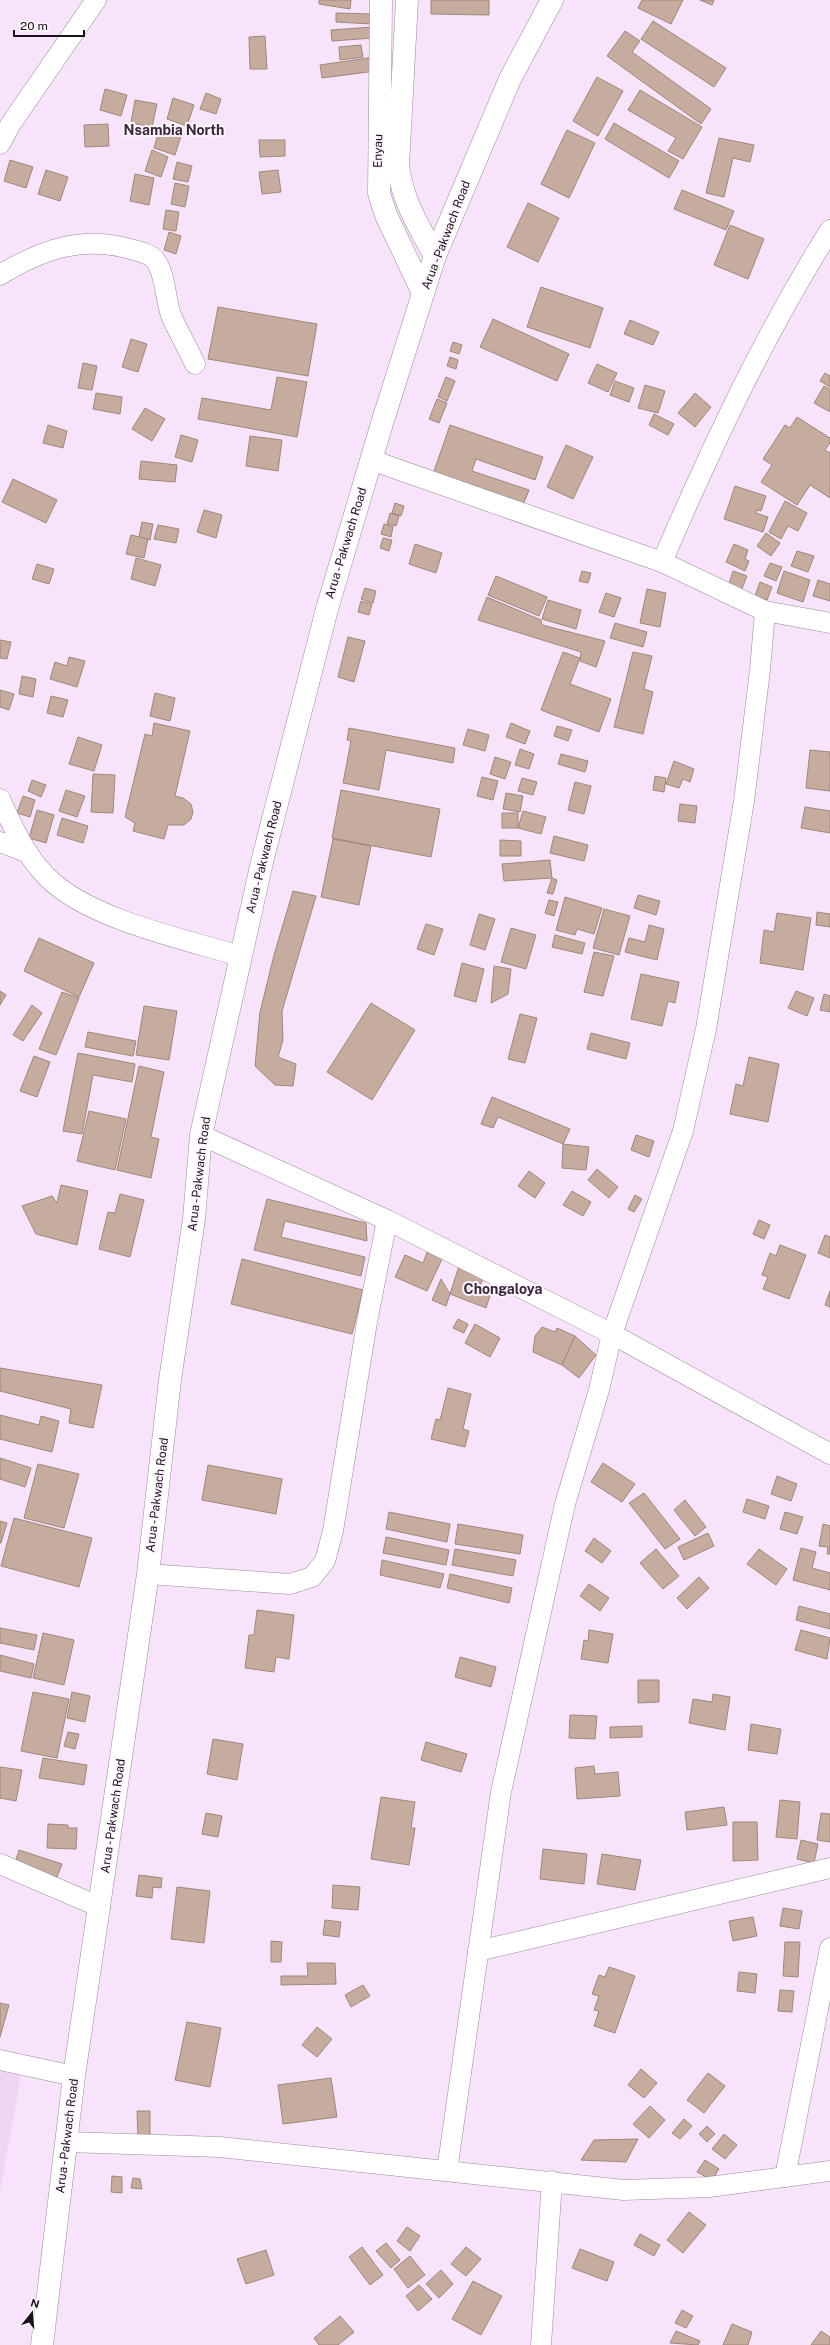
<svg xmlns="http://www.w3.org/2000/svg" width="830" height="2345" viewBox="0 0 830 2345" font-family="'Public Sans',sans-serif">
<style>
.built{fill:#efd6f2}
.building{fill:#c6ab9f;stroke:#a0877b}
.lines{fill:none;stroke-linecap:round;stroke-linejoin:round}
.street-casing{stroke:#9b899d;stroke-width:21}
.secondary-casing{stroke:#9b899d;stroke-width:23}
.primary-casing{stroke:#9b899d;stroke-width:23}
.street{stroke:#fff;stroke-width:20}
.secondary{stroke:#fff;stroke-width:22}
.primary{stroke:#fff;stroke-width:22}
.labels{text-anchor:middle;stroke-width:4;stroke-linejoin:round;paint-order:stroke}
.street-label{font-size:12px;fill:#1a131b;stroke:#fdf5fe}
.quarter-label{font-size:14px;font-weight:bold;fill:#372839;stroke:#fdf5fe}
</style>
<rect width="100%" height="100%" fill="#f7e4fa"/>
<path class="built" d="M0 2071 21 2075 0 2193Z"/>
<g class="building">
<path d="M319 0H351L350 9 319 4Z"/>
<path d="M431 0H489V15L431 14Z"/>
<path d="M642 0H683L671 24 638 8Z"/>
<path d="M700 0H714L712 5Z"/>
<path d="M336 13 372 14V24L336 22Z"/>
<path d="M653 21 726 68 714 87 641 39Z"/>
<path d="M373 27V38L332 41 331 30Z"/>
<path d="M625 31 640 41 632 52 711 109 701 124 607 56Z"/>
<path d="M265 36 267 69H250L249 37Z"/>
<path d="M361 45 363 57 340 60 339 47Z"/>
<path d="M374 57 376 71 322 78 320 65Z"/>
<path d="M597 77 623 91 598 136 573 121Z"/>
<path d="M105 89 127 95 121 116 100 110Z"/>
<path d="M640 90 702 127 683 159 668 151 676 138 628 110Z"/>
<path d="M206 93 221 99 216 114 200 109Z"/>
<path d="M173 98 194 105 187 126 167 119Z"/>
<path d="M135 100 157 104 152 127 131 123Z"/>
<path d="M614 123 679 161 669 178 605 139Z"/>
<path d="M108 124 109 146 85 147 84 125Z"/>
<path d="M159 130 181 136 175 155 154 148Z"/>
<path d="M567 130 595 143 569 198 541 184Z"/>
<path d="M719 138 754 145 750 162 733 158 724 197 706 193Z"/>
<path d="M259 140H285V156L260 157Z"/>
<path d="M152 150 168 157 161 177 145 171Z"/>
<path d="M10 160 33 167 26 188 4 181Z"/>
<path d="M177 162 192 166 188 182 173 179Z"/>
<path d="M46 170 68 177 60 201 38 194Z"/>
<path d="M278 170 281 192 262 194 259 172Z"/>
<path d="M135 174 154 178 149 205 130 201Z"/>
<path d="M175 183 189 186 185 207 171 204Z"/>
<path d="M682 190 734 211 726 230 674 209Z"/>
<path d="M528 203 559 218 538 262 507 247Z"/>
<path d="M166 210 179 212 176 231 163 229Z"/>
<path d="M730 225 764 239 748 279 714 265Z"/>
<path d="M169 232 181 236 176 254 164 250Z"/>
<path d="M541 287 603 308 590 348 527 327Z"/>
<path d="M218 307 317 324 308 376 208 359Z"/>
<path d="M493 319 569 354 557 381 480 347Z"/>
<path d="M630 320 659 332 653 345 624 334Z"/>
<path d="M131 339 147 344 138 372 122 367Z"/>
<path d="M453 342 462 345 459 354 450 351Z"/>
<path d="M450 357 458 360 456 369 447 366Z"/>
<path d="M83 363 97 366 92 390 78 388Z"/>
<path d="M597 364 617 373 608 392 588 383Z"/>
<path d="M825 373 830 376V387L820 381Z"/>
<path d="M277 377 307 382 297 437 198 419 202 398 271 410Z"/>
<path d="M446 377 455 381 447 401 438 397Z"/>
<path d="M615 381 634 388 629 402 610 395Z"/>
<path d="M645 385 665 391 658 413 638 408Z"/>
<path d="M824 386 830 389V412L814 403Z"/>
<path d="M96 393 122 397 120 414 93 409Z"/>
<path d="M695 393 711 407 695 427 678 413Z"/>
<path d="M437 399 447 403 439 423 429 419Z"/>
<path d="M145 408 165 419 152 441 132 429Z"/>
<path d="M654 414 674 424 668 435 649 425Z"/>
<path d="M797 417 830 438V443L825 450 830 453V498L810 485 797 505 761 482 772 465 763 459 785 425 790 428Z"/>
<path d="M48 425 67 431 63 448 43 443Z"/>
<path d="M450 425 543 457 535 480 476 459 472 471 529 490 522 508 432 477Z"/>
<path d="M181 435 198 440 192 462 175 457Z"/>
<path d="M250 436 282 440 278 471 246 466Z"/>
<path d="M566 445 593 457 573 499 547 487Z"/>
<path d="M141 461 177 465 175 482 139 479Z"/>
<path d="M13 479 57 500 46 523 2 502Z"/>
<path d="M735 486 766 496 761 511 757 510 756 513 768 517 763 532 724 519Z"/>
<path d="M785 501 807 513 798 531 788 526 781 539 769 532Z"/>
<path d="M395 503 404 506 401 516 392 513Z"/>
<path d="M204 510 222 515 216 538 197 532Z"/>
<path d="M390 513 399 516 396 526 387 524Z"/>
<path d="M142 522 153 524 150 540 139 537Z"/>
<path d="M384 524 393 527 391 537 381 534Z"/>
<path d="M158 525 179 529 176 543 154 539Z"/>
<path d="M766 533 780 543 771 556 757 546Z"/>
<path d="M131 535 148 539 144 558 126 554Z"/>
<path d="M383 538 392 540 389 551 380 548Z"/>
<path d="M415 544 442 553 436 573 409 564Z"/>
<path d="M734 544 748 550 745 559 749 561 745 571 726 562Z"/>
<path d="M797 551 814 556 808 572 791 566Z"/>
<path d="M136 558 161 565 155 586 131 579Z"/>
<path d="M770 563 782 567 776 581 764 576Z"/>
<path d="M37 564 54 569 49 584 32 579Z"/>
<path d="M582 571 591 573 588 583 579 581Z"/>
<path d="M733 571 747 576 741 591 728 587Z"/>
<path d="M784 571 810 580 803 602 777 593Z"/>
<path d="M496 576 547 597 539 616 488 595Z"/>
<path d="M818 580 830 584V601L813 596Z"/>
<path d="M760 582 772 587 767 600 755 596Z"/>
<path d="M365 588 376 591 373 603 361 599Z"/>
<path d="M647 589 666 593 660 627 640 623Z"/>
<path d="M606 593 621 598 614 617 599 612Z"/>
<path d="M487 597 541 620 542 625 605 641 596 667 580 661 581 652 478 620Z"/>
<path d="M548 600 581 610 576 629 542 619Z"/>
<path d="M361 601 372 604 369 615 358 612Z"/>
<path d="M615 623 647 632 643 647 610 638Z"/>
<path d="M348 637 365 641 354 682 338 677Z"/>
<path d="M0 640 11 642 7 659 0 658Z"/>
<path d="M563 652 580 658 570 684 611 699 599 732 541 710Z"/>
<path d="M633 652 652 656 644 689 653 692 643 734 614 727Z"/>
<path d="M69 657 85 661 77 687 50 679 55 662 67 666Z"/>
<path d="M22 676 36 679 33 697 19 694Z"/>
<path d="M0 690 14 694 9 710 0 707Z"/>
<path d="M155 693 175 698 170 721 150 716Z"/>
<path d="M51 696 68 700 63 717 47 713Z"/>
<path d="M154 723 190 731 175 796 183 798 191 804 193 812 191 819 184 825H168L164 839 133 831 135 823 125 817 145 734 152 736Z"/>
<path d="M511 723 530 731 525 744 506 737Z"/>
<path d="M557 726 572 730 568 741 554 736Z"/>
<path d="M349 728 455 748 453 763 386 750 379 790 343 783 351 741 347 740Z"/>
<path d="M468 729 489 735 485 751 463 745Z"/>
<path d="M78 737 102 745 94 771 69 764Z"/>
<path d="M520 749 534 754 529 769 515 765Z"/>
<path d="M810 750 830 752V791L806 788Z"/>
<path d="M561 754 588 761 585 772 558 764Z"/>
<path d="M495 757 511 762 505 779 490 774Z"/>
<path d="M674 761 694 769 690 782 683 779 679 788 666 784Z"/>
<path d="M93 774 115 775 113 813 91 812Z"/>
<path d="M655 776 666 778 664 792 653 790Z"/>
<path d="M482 777 498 781 493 800 477 796Z"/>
<path d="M522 778 537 782 533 795 518 791Z"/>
<path d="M32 780 46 785 41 797 28 791Z"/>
<path d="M575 782 591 786 584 814 568 810Z"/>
<path d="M66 790 85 796 77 817 59 811Z"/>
<path d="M341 790 440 809 431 857 332 838Z"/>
<path d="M506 793 523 796 520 812 503 809Z"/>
<path d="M23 796 35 800 30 817 17 813Z"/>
<path d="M680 804 697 806 695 823 678 821Z"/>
<path d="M805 807 830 811V833L801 828Z"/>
<path d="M37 810 54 815 46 843 29 838Z"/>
<path d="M523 811 546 817 541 834 518 828Z"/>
<rect x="502" y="813" width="16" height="15"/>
<path d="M62 818 88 826 83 843 57 835Z"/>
<path d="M554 836 588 845 584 861 550 853Z"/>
<path d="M333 839 371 846 359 905 321 897Z"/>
<path d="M500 840 521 841V856H500Z"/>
<path d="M550 860 552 878 504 881 502 864Z"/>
<path d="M552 878 557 880 553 894 547 893Z"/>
<path d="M293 891 316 896 282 1011 283 1040 278 1057 296 1064 293 1086 275 1085 255 1066 260 1012 274 955Z"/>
<path d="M638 895 660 901 656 915 634 908Z"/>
<path d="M565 897 602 908 594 934 577 929 575 935 556 930Z"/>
<path d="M549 900 558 902 554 916 545 913Z"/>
<path d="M604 909 630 916 619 955 593 948Z"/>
<path d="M817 912 830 914V927L816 925Z"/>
<path d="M777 913 811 918 803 970 760 963 764 930 774 932Z"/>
<path d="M479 914 495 919 485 950 470 945Z"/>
<path d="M426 924 443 929 434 955 417 949Z"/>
<path d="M649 925 664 929 657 960 625 952 629 938 645 942Z"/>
<path d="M511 928 536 935 526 969 501 962Z"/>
<path d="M555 935 585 943 582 954 552 947Z"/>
<path d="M39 938 94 963 79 997 24 971Z"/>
<path d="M594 952 614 956 603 996 584 992Z"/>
<path d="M462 963 484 969 476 1002 454 996Z"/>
<path d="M494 966 511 969 508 994 491 1003Z"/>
<path d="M641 974 679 982 675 1003 668 1001 662 1026 631 1019Z"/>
<path d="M0 991 6 995 0 1005Z"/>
<path d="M796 991 814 998 807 1016 788 1008Z"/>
<path d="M62 992 79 998 56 1055 39 1049Z"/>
<path d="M824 994 830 996V1012L820 1010Z"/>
<path d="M371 1003 415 1030 372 1100 327 1072Z"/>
<path d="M32 1005 42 1013 23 1041 13 1035Z"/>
<path d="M144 1006 177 1011 169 1060 136 1055Z"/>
<path d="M520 1014 537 1018 525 1063 508 1059Z"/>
<path d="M88 1032 136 1041 133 1056 85 1047Z"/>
<path d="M591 1033 630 1043 626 1059 587 1049Z"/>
<path d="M78 1053 135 1064 132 1082 93 1075 82 1134 63 1131Z"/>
<path d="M34 1056 50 1062 37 1097 20 1091Z"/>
<path d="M749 1057 779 1064 768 1122 730 1114 736 1084 743 1086Z"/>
<path d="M139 1066 164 1072 151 1137 159 1139 151 1178 117 1170Z"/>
<path d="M492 1097 570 1129 563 1144 498 1117 493 1128 481 1124Z"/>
<path d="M89 1111 126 1119 115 1170 77 1161Z"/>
<path d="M636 1135 654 1141 649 1157 631 1150Z"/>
<path d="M563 1144 589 1147 586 1170 562 1168Z"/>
<path d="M597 1169 618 1187 609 1198 588 1180Z"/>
<path d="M529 1171 545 1183 535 1198 518 1186Z"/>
<path d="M61 1185 88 1191 77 1245 36 1234 22 1206 52 1196 57 1203Z"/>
<path d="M572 1191 591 1202 583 1216 563 1205Z"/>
<path d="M120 1194 144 1200 130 1257 99 1249 108 1212 115 1213Z"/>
<path d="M635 1195 642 1199 634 1212 628 1209Z"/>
<path d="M267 1199 366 1223 367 1241 285 1221 281 1237 365 1257 361 1276 254 1250Z"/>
<path d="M759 1220 770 1225 764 1239 753 1234Z"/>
<path d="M825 1235 830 1237V1258L818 1253Z"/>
<path d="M780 1245 806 1255 789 1299 763 1289 768 1277 762 1275 770 1253 776 1256Z"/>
<path d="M428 1250 443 1257 427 1291 395 1277 405 1255 423 1263Z"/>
<path d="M242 1259 363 1290 352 1334 231 1304Z"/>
<path d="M459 1266 484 1275 478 1292 490 1296 486 1308 450 1294Z"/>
<path d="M441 1279 450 1294 446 1306 432 1300Z"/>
<path d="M830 1291V1307L825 1305Z"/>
<path d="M458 1319 468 1324 464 1333 453 1328Z"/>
<path d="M475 1324 500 1338 490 1357 465 1343Z"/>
<path d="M542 1327 555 1332 557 1328 575 1336 562 1365 533 1352 535 1336Z"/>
<path d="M575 1336 596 1355 579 1378 562 1365Z"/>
<path d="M0 1368 102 1385 93 1428 69 1423 71 1409 0 1391Z"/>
<path d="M448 1388 471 1394 463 1429 469 1431 465 1447 431 1439 436 1419 440 1420Z"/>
<path d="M0 1415 39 1425 41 1416 59 1421 52 1452 0 1439Z"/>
<path d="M0 1458 31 1468 25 1487 0 1479Z"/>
<path d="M603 1463 635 1484 622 1502 591 1482Z"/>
<path d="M38 1464 79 1474 64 1528 24 1518Z"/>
<path d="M208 1465 282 1479 276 1514 202 1500Z"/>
<path d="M777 1476 797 1484 791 1501 771 1494Z"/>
<path d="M644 1493 680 1539 665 1549 629 1503Z"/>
<path d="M747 1499 769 1506 765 1519 743 1512Z"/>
<path d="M685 1500 706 1527 695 1536 674 1510Z"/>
<path d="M389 1512 450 1524 447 1542 386 1529Z"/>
<path d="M785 1512 803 1517 797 1534 780 1529Z"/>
<path d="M14 1518 92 1538 79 1587 1 1566Z"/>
<path d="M0 1521 7 1523 1 1543H0Z"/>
<path d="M458 1524 523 1535 520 1554 455 1544Z"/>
<path d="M823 1524 830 1526V1554H827L828 1547 819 1546Z"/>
<path d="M708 1533 714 1546 684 1560 678 1547Z"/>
<path d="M386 1537 449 1550 446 1565 383 1553Z"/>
<path d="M594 1538 611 1551 602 1563 585 1551Z"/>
<path d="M801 1548 816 1552 812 1568 830 1573V1590L793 1580Z"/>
<path d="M455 1549 516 1560 513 1576 452 1565Z"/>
<path d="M656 1549 679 1576 663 1589 640 1563Z"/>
<path d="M759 1549 787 1569 776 1585 747 1564Z"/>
<path d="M382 1560 444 1574 440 1588 380 1575Z"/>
<path d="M450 1574 512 1588 509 1603 447 1588Z"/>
<path d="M699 1577 709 1588 687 1609 677 1598Z"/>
<path d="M589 1584 609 1598 600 1611 580 1596Z"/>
<path d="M799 1606 830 1614V1629L796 1620Z"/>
<path d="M257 1610 294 1615 289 1659 276 1657 274 1672 245 1668 249 1635H254Z"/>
<path d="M0 1628 37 1635 34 1650 0 1643Z"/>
<path d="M589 1630 613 1634 608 1663 581 1659 584 1640 588 1641Z"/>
<path d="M801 1630 830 1638 827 1659 795 1650Z"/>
<path d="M43 1633 74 1640 64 1685 33 1678Z"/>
<path d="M0 1655 34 1664 31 1678 0 1671Z"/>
<path d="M460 1657 496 1667 491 1687 455 1677Z"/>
<path d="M638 1680H659V1702L638 1703Z"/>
<path d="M33 1692 69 1699 57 1758 21 1751Z"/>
<path d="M72 1692 90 1696 85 1722 67 1718Z"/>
<path d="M713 1694 730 1697 725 1730 689 1723 693 1699 712 1702Z"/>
<path d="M570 1715 597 1716 595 1739 569 1738Z"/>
<path d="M751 1724 781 1729 777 1754 748 1750Z"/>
<path d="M642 1726V1737L610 1738V1727Z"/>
<path d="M68 1732 79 1734 75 1749 64 1746Z"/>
<path d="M213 1739 243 1744 237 1780 207 1774Z"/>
<path d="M426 1742 467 1754 461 1772 421 1760Z"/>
<path d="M43 1758 87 1765 84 1785 39 1778Z"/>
<path d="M594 1766 595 1774 618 1772 620 1796 577 1799 575 1768Z"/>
<path d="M0 1767 22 1770 16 1801 0 1798Z"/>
<path d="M381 1797 415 1802 411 1828H415L409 1865 371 1859Z"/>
<path d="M780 1800 800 1802 797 1839 776 1837Z"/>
<path d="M724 1807 727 1825 687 1830 685 1812Z"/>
<path d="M206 1813 222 1816 218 1837 202 1834Z"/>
<path d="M821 1813 830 1814V1842L817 1840Z"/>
<path d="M733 1822H757L758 1860 733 1861Z"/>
<path d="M48 1824 68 1825V1828H77L76 1849 47 1848Z"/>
<path d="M801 1840 818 1844 814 1863 797 1859Z"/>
<path d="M543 1849 587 1854 584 1884 540 1879Z"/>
<path d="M19 1850 62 1864 57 1877 15 1863Z"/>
<path d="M602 1854 641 1860 635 1890 597 1884Z"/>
<path d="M139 1875 162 1878 161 1888 153 1887 152 1898 136 1896Z"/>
<path d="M333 1885 360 1887 358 1910 332 1908Z"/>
<path d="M177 1887 210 1891 204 1943 171 1939Z"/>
<path d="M783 1908 802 1911 799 1929 780 1926Z"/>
<path d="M753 1917 757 1936 733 1941 729 1921Z"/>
<path d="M325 1920 341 1922 339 1937 323 1935Z"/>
<path d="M271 1941 282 1942 281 1962H271Z"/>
<path d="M785 1942H800L798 1977 783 1976Z"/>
<path d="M307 1963H335L336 1984 281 1985V1976H308Z"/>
<path d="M609 1967 635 1976 615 2033 594 2026 599 2011 594 2010 599 1996 592 1994 599 1975 605 1977Z"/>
<path d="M739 1972 757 1974 755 1993 737 1991Z"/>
<path d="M363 1985 370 1996 351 2007 345 1995Z"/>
<path d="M780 1990 794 1991 792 2012 778 2011Z"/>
<path d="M0 2003 9 2005 0 2037Z"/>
<path d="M187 2022 221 2028 210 2087 175 2080Z"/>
<path d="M317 2027 332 2039 317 2057 302 2045Z"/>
<path d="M641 2069 657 2083 644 2098 628 2085Z"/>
<path d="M708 2073 725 2086 704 2113 687 2100Z"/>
<path d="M331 2078 337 2117 283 2124 278 2085Z"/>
<path d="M650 2106 665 2120 649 2138 633 2124Z"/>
<path d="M137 2111H150V2139H138Z"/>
<path d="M684 2119 692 2126 680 2139 672 2133Z"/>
<path d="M707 2126 715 2134 707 2142 699 2134Z"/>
<path d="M724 2134 737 2145 725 2159 712 2149Z"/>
<path d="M638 2139 626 2162 581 2160 594 2140Z"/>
<path d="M705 2160 719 2169 712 2180 697 2172Z"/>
<path d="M112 2176 122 2177V2193L111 2192Z"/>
<path d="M133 2178 140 2179 142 2189 131 2188Z"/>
<path d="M689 2212 706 2225 683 2253 667 2240Z"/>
<path d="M407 2227 420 2236 410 2251 397 2241Z"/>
<path d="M640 2234 660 2245 654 2256 634 2245Z"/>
<path d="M386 2243 400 2260 391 2268 376 2251Z"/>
<path d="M362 2247 383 2275 370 2285 349 2257Z"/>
<path d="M466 2247 481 2259 466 2276 451 2264Z"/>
<path d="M580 2249 614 2262 607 2281 572 2268Z"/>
<path d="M266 2250 274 2275 246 2284 237 2259Z"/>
<path d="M410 2256 425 2275 408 2288 394 2269Z"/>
<path d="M441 2270 453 2284 439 2298 426 2284Z"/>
<path d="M473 2281 502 2296 481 2335 452 2319Z"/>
<path d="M419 2285 432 2299 418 2311 406 2296Z"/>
<path d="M682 2310 693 2316 686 2328 675 2323Z"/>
<path d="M340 2316 354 2332 338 2345H319L314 2338Z"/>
<path d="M732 2324 752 2332 748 2345H723Z"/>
<path d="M676 2331 700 2341 698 2345 670 2343Z"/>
<path d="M821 2331 830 2337V2345H811Z"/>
</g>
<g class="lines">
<g class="street-casing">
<g id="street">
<path d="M0 144 10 125 96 0"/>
<path d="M0 275C41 250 82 235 130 249 138 251 149 253 155 260 166 274 165 299 171 315 178 332 188 348 195 364"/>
<path d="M371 460 662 562 765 611 830 623"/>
<path d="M662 562C711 448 764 335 830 230"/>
<path d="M0 799C13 827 25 855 47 877 88 919 184 939 240 956"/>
<path d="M0 842 26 852"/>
<path d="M201 1135 387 1220 612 1334 830 1454"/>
<path d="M148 1574 290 1584 312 1577 325 1561 333 1531 367 1322 387 1220"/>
<path d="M0 1864 100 1907"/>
<path d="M478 1951 830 1868"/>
<path d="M0 2060 74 2076"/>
<path d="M67 2142 220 2147 624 2190 709 2187 830 2171"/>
<path d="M447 2171 501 1792 565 1504 599 1390 612 1334 683 1131 706 1029 744 801 760 670 765 611"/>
<path d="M785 2177 830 1948"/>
<path d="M541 2345 552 2181"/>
</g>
</g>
<g class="secondary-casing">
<g id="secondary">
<path d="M381 0 379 193 386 215 423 293"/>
<path d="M407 0 398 166C403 202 418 225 435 256"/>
</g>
</g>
<g class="primary-casing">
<path id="primary" d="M42 2345 74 2076 148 1574 170 1380 194 1219 201 1135 262 862 327 609 383 420 435 256 510 79 552 0"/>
</g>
<use href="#street" class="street"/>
<use href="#secondary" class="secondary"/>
<use href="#primary" class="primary"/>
</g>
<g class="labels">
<g class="street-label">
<text transform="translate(378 151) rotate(-89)" y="4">Enyau</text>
<text transform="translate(446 235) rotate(-69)" y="4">Arua - Pakwach Road</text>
<text transform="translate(346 543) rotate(-73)" y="4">Arua - Pakwach Road</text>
<text transform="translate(264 857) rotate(-76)" y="4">Arua - Pakwach Road</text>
<text transform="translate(199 1174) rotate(-83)" y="4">Arua - Pakwach Road</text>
<text transform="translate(157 1495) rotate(-83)" y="4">Arua - Pakwach Road</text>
<text transform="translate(113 1816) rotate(-82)" y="4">Arua - Pakwach Road</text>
<text transform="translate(67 2136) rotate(-83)" y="4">Arua - Pakwach Road</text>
</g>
<g class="quarter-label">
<text x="174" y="135">Nsambia North</text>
<text x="503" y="1294">Chongaloya</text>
</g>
</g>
<g transform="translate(32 2313) rotate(17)" stroke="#fdf5fe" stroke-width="3" paint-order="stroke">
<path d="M0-3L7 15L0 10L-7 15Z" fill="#1a131b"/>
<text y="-6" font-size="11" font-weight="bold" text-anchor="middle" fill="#1a131b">N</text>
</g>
<path d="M14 30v6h70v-6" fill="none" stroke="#1a131b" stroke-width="2"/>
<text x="20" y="30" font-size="12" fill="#1a131b" stroke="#fdf5fe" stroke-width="3" paint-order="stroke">20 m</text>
</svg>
